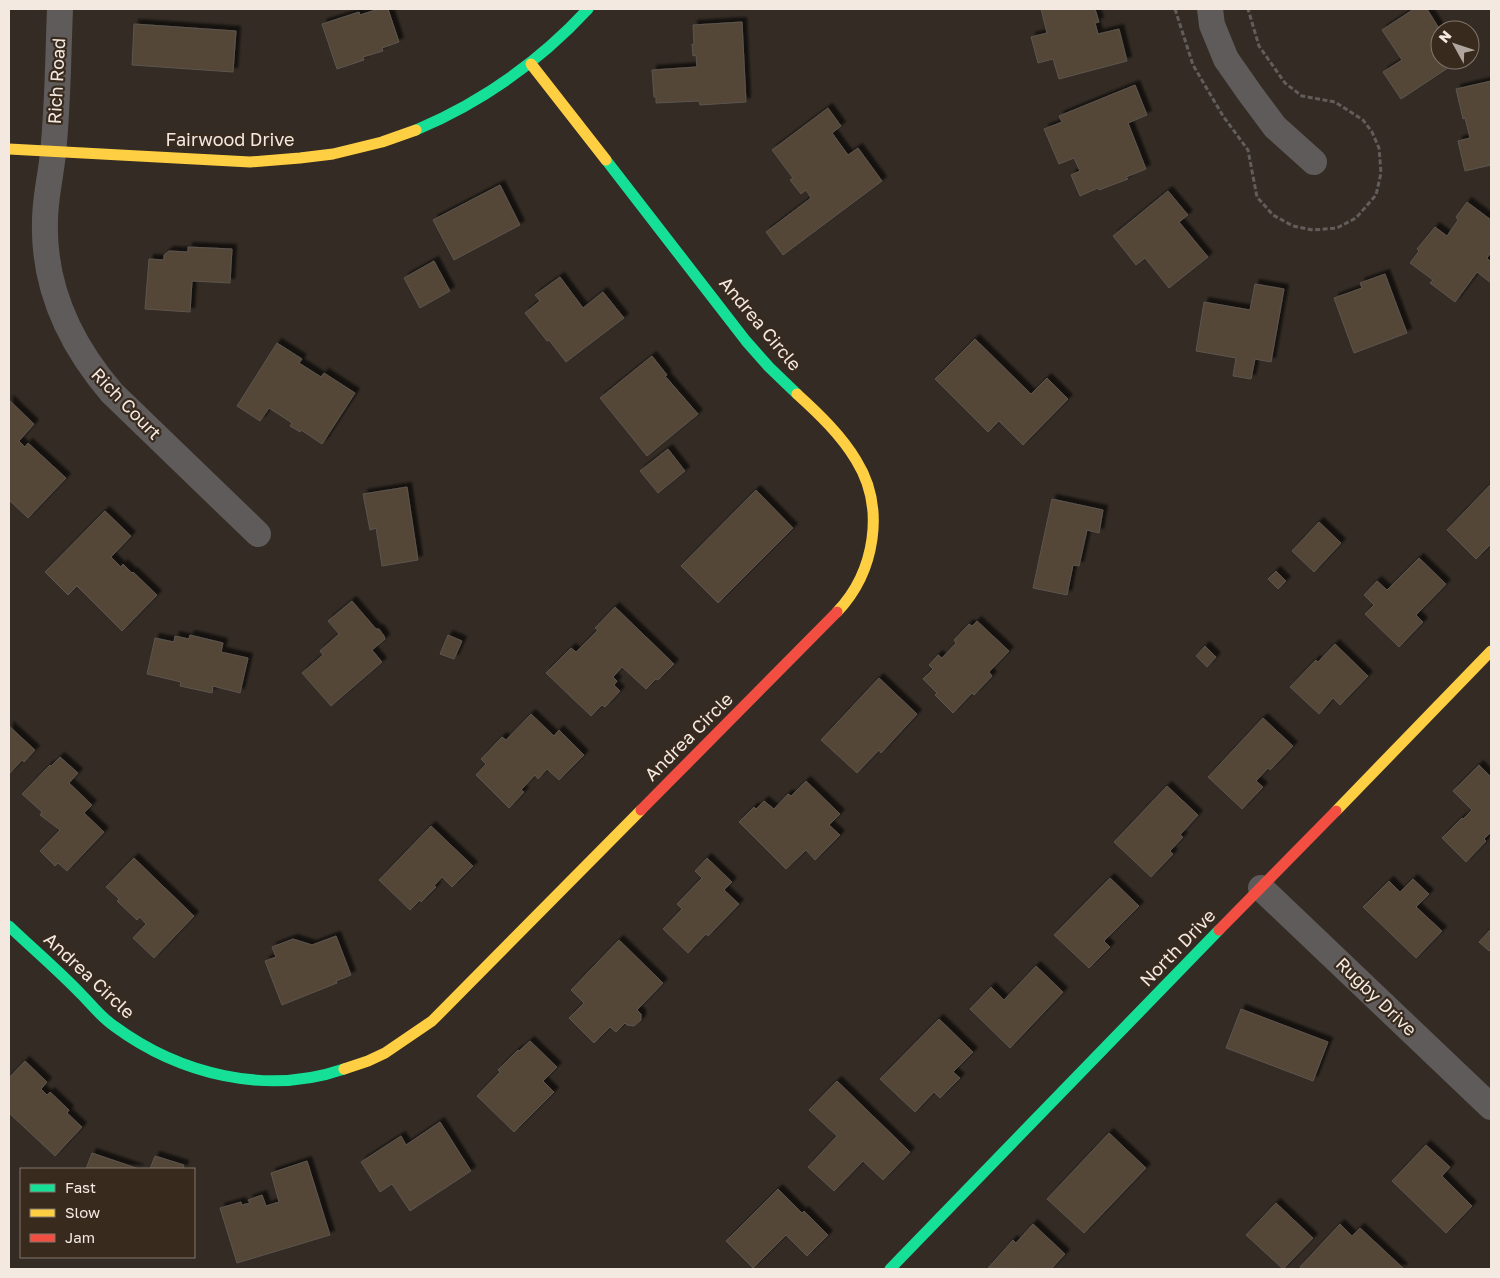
<svg xmlns="http://www.w3.org/2000/svg" width="1500" height="1278" viewBox="0 0 1500 1278" font-family="'Golos Text',sans-serif">
<style>
.building{fill:#544737;stroke:#5d554f;filter:url(#shadow)}
.lines{fill:none;stroke-linecap:round;stroke-linejoin:round}
.path{stroke:#625d5a;stroke-width:3;stroke-dasharray:5 2.5;stroke-linecap:butt}
.street{stroke:#5f5b5a;stroke-width:26}
.fast{stroke:#16e098;stroke-width:11}
.slow{stroke:#ffcf43;stroke-width:11}
.jam{stroke:#f24e42;stroke-width:11}
.labels{text-anchor:middle;stroke-width:4.5;stroke-linejoin:round;paint-order:stroke}
.street-label{font-size:18px;fill:#f3e9e1;stroke:#392a1e}
</style>
<defs>
<filter id="shadow"><feDropShadow dx="4.5" dy="-4.5" stdDeviation="1" flood-color="#0009"/></filter>
</defs>
<rect width="100%" height="100%" fill="#332b24"/>
<g class="building">
<path d="M379 9H388L399 42 382 48 383 51 363 57 364 60 337 69 322 24 359 12 360 15Z"/>
<path d="M1041 9H1095L1099 22 1095 23 1098 34 1119 29 1127 61 1059 79 1053 59 1038 63 1031 37 1047 33Z"/>
<path d="M1414 9H1427L1440 30V60H1460L1401 99 1383 72 1402 60 1382 30Z"/>
<path d="M742 22 746 102 700 105 699 101 656 103V97H654L652 70 697 67 696 55 693 56 692 44 694 45 693 25Z"/>
<path d="M134 24 236 31 233 72 132 65Z"/>
<path d="M1491 81V165L1465 171 1458 141 1470 138 1465 118 1463 119 1456 89Z"/>
<path d="M1135 85 1147 115 1128 123 1146 169 1126 177 1128 179 1099 190 1098 188 1080 196 1071 175 1080 171 1074 158 1059 164 1044 129 1062 122 1059 116Z"/>
<path d="M828 108 841 126 832 133 848 155 858 148 882 181 783 255 766 232 811 198 806 190 801 194 790 180 793 178 772 150Z"/>
<path d="M500 185 520 225 454 260 433 220Z"/>
<path d="M1168 191 1188 215 1179 222 1208 257 1169 288 1145 258 1136 265 1113 236Z"/>
<path d="M1467 202 1491 220V252L1487 258 1491 262V283L1477 272 1455 302 1430 283 1433 280 1410 263 1419 251 1417 249 1435 227 1447 236 1458 220 1456 217Z"/>
<path d="M188 247 232 249 230 283 192 281 190 312 145 309 149 259 164 260V255L169 251 188 252Z"/>
<path d="M434 261 450 291 420 308 404 278Z"/>
<path d="M1385 274 1407 333 1354 353 1334 298 1362 288 1360 283Z"/>
<path d="M560 277 583 308 603 292 624 318 566 362 549 340 547 341 525 313 540 301 535 295Z"/>
<path d="M1255 284 1284 289 1271 362 1255 359 1251 379 1233 376 1236 358 1196 351 1204 302 1250 310Z"/>
<path d="M975 339 1031 394 1047 378 1068 399 1023 445 999 421 988 432 935 379Z"/>
<path d="M277 343 302 359 299 363 321 377 324 373 355 393 322 444 301 430 300 432 290 426 292 423 269 408 260 421 237 406Z"/>
<path d="M652 356 667 375 665 376 698 414 647 456 600 398Z"/>
<path d="M9 400 34 424 19 441 25 447 28 443 66 478 28 518 9 500Z"/>
<path d="M668 449 685 471 658 493 640 471Z"/>
<path d="M1491 484V544L1476 559 1447 530Z"/>
<path d="M407 487 418 560 382 566 376 528 370 530 363 494Z"/>
<path d="M756 490 793 528 718 603 681 566Z"/>
<path d="M1052 499 1103 510 1099 533 1087 530 1079 566 1073 565 1067 595 1033 588Z"/>
<path d="M105 511 131 536 111 557 121 567 123 564 132 573 133 572 157 595 122 631 77 586 68 595 45 572Z"/>
<path d="M1319 522 1341 543 1314 572 1292 551Z"/>
<path d="M1419 558 1446 584 1416 615 1423 622 1399 647 1365 614 1374 605 1364 595 1377 581 1387 590Z"/>
<path d="M1276 571 1286 581 1278 589 1268 579Z"/>
<path d="M352 601 376 629H379L384 636 385 639 372 650 382 662 331 706 302 673 323 655 320 651 339 634 328 621Z"/>
<path d="M615 607 674 664 658 680 656 679 646 689 622 667 613 677 617 681 614 685 620 691 605 707 602 705 591 716 546 673 571 648 576 652 598 630 595 628Z"/>
<path d="M977 621 1009 651 989 672 992 676 974 695 972 693 953 713 935 695 937 693 923 679 933 669 929 665 938 655 942 658 956 643 954 640 969 624 972 626Z"/>
<path d="M190 635 223 643 221 652 248 658 240 693 213 686 212 693 180 686 181 682 147 674 155 638 174 642 175 636 189 639Z"/>
<path d="M448 635 462 641 454 659 440 654Z"/>
<path d="M1335 644 1368 676 1340 705 1333 698 1319 714 1290 687 1316 660 1318 662Z"/>
<path d="M1205 646 1216 657 1207 667 1196 656Z"/>
<path d="M879 678 917 714 881 753 879 750 857 773 821 740Z"/>
<path d="M531 714 554 736 559 730 584 755 559 780 547 769 538 779 535 775 521 790 524 792 509 808 476 775 486 764 481 759 502 737 506 740Z"/>
<path d="M1263 718 1293 746 1270 770 1268 768 1256 781 1263 787 1242 809 1208 777Z"/>
<path d="M9 726 35 750 24 762 22 760 9 774Z"/>
<path d="M60 757 78 773 69 783 92 805 84 813 104 832 67 871 58 863 55 866 40 851 60 830 40 815 42 812 22 794 50 765 51 766Z"/>
<path d="M1479 765 1491 777V832L1484 839 1486 841 1466 862 1442 838 1462 818 1463 819 1472 810 1453 791Z"/>
<path d="M806 781 840 814 829 825 840 835 815 860 806 850 786 869 739 822 754 807 756 809 764 801 774 809 788 794 791 796Z"/>
<path d="M1167 786 1198 815 1180 835 1183 837 1170 851 1173 854 1151 877 1114 842Z"/>
<path d="M431 826 473 866 452 887 442 877 434 886 436 887 421 902 420 900 410 910 379 880Z"/>
<path d="M134 858 194 916 154 958 133 938 146 924 140 917 137 920 117 901 119 899 106 887Z"/>
<path d="M707 858 732 882 724 890 739 904 708 936 706 934 688 953 663 929 682 909 677 904 702 878 695 871Z"/>
<path d="M1110 878 1139 906 1104 941 1110 947 1089 968 1054 935Z"/>
<path d="M1413 879 1429 894 1416 907 1442 931 1416 958 1363 907 1389 881 1400 892Z"/>
<path d="M1490 930 1491 949 1489 951 1479 942Z"/>
<path d="M336 936 351 975 336 981 337 983 282 1005 265 961 276 957 272 947 293 939 312 945Z"/>
<path d="M619 940 663 983 637 1010 641 1014V1020L634 1026 627 1025 625 1023 616 1032 610 1027 594 1043 569 1018 584 1003 571 990Z"/>
<path d="M1036 966 1063 992 1010 1048 970 1009 991 987 1004 1000Z"/>
<path d="M1241 1009 1328 1042 1313 1081 1226 1048Z"/>
<path d="M939 1019 973 1052 953 1072 960 1078 940 1098 934 1092 915 1112 880 1079Z"/>
<path d="M530 1041 557 1067 543 1081 554 1092 514 1132 477 1096 500 1072 498 1070 518 1050 519 1051Z"/>
<path d="M25 1061 47 1082 41 1089 47 1095 50 1092 69 1110 67 1113 82 1127 55 1156 9 1113V1078Z"/>
<path d="M837 1081 910 1152 883 1180 863 1161 834 1191 808 1167 837 1136 809 1110Z"/>
<path d="M440 1122 471 1171 410 1211 392 1184 380 1192 361 1162 401 1136 406 1145Z"/>
<path d="M1109 1133 1146 1168 1084 1233 1047 1199Z"/>
<path d="M1426 1145 1450 1167 1442 1176 1472 1206 1446 1233 1392 1181Z"/>
<path d="M92 1153 139 1169H86Z"/>
<path d="M155 1156 184 1165 183 1169H150Z"/>
<path d="M307 1161 330 1235 237 1263 220 1208 241 1202 242 1205 250 1203 248 1200 262 1195 266 1206 279 1202 271 1173Z"/>
<path d="M778 1189 802 1213 804 1211 828 1235 807 1256 786 1235 753 1268 726 1241Z"/>
<path d="M1276 1203 1313 1238 1283 1269 1246 1235Z"/>
<path d="M1033 1224 1065 1254 1051 1269 988 1268 1013 1240 1016 1243Z"/>
<path d="M1340 1224 1352 1236 1360 1228 1403 1268 1402 1269H1302L1300 1267Z"/>
</g>
<g class="lines">
<path class="path" d="M1175 9 1193 65 1223 116 1248 150 1257 197 1273 215 1293 226 1313 230 1337 228 1356 218 1376 195 1381 173 1379 148 1372 132 1363 120 1335 102 1302 96 1285 83 1259 46 1248 9"/>
<g class="street">
<path d="M60 9C58 57 58 105 53 153 51 175 45 198 45 221 43 286 70 344 112 393L258 534"/>
<path d="M1210 9 1212 25 1226 59 1249 92 1275 127 1314 162"/>
<path d="M1261 888 1491 1107"/>
</g>
<g class="fast">
<path d="M416 130C482 102 539 62 588 9"/>
<path d="M606 160 746 341 769 367 797 394"/>
<path d="M9 926C33 949 58 970 81 994 92 1005 101 1017 114 1026 179 1074 266 1096 344 1069"/>
<path d="M890 1269 1219 930"/>
</g>
<g class="slow">
<path d="M531 64 606 160"/>
<path d="M9 149 250 162 300 158 333 154 382 142 416 130"/>
<path d="M797 394C819 414 841 435 856 460 886 508 875 572 837 612"/>
<path d="M1336 811 1491 651"/>
<path d="M344 1069 368 1061 385 1053 432 1021 641 810"/>
</g>
<g class="jam">
<path d="M641 810 837 612"/>
<path d="M1219 930 1336 811"/>
</g>
</g>
<g class="labels">
<g class="street-label">
<text transform="translate(57 81) rotate(-87)" y="6">Rich Road</text>
<text x="230" y="146">Fairwood Drive</text>
<text transform="translate(760 324) rotate(50)" y="6">Andrea Circle</text>
<text transform="translate(126 404) rotate(46)" y="6">Rich Court</text>
<text transform="translate(689 737) rotate(-45)" y="6">Andrea Circle</text>
<text transform="translate(1178 948) rotate(-46)" y="6">North Drive</text>
<text transform="translate(89 976) rotate(43)" y="6">Andrea Circle</text>
<text transform="translate(1376 997) rotate(44)" y="6">Rugby Drive</text>
</g>
</g>
<rect width="1500" height="1278" fill="none" stroke="#f3e9e1" stroke-width="20"/>
<rect x="20" y="1168" width="175" height="90" fill="#392a1e" stroke="#83766c"/>
<rect x="30" y="1184" width="25" height="8" fill="#16e098" stroke="#83766c"/>
<text x="65" y="1193" font-size="15" fill="#f3e9e1">Fast</text>
<rect x="30" y="1209" width="25" height="8" fill="#ffcf43" stroke="#83766c"/>
<text x="65" y="1218" font-size="15" fill="#f3e9e1">Slow</text>
<rect x="30" y="1234" width="25" height="8" fill="#f24e42" stroke="#83766c"/>
<text x="65" y="1243" font-size="15" fill="#f3e9e1">Jam</text>
<g transform="translate(1455 45) rotate(310)"><circle r="24" fill="#392a1e" stroke="#83766c"/>
<path d="M0-4L9 19L0 12L-9 19Z" fill="#b0a69f"/>
<text y="-8" font-size="14" font-weight="bold" text-anchor="middle" fill="#f3e9e1">N</text>
</g>
</svg>
